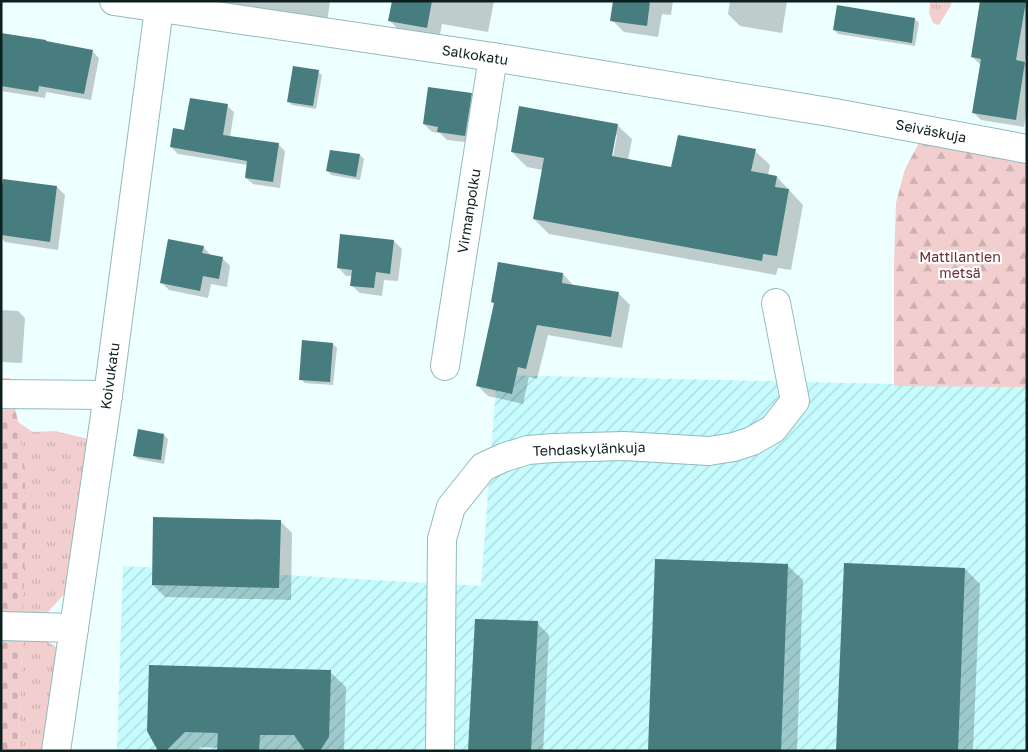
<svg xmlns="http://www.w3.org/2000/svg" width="1028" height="752" viewBox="0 0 1028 752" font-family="'Golos Text',sans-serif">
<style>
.industrial{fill:url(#industrial-furrows)}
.grass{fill:url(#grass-tufts)}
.forest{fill:url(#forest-firs)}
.cemetery{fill:url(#cemetery-stones)}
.shadow{fill:#0003;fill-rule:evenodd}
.building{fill:#477d7f}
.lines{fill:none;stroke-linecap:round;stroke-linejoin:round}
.minor-casing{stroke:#91bbbd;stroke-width:30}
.minor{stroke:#fff;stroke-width:28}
.labels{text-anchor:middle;stroke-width:4.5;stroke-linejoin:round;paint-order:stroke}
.street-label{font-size:14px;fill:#0e1f20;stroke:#fff}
.park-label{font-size:14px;fill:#692d31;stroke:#fff}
</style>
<defs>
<pattern id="industrial-furrows" width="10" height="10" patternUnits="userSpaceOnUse" patternTransform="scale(1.25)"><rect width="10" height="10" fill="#c6fcfe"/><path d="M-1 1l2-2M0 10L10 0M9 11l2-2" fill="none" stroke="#a9d8d9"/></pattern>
<pattern id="grass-tufts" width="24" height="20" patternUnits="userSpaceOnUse" patternTransform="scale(1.25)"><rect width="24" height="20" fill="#f2cece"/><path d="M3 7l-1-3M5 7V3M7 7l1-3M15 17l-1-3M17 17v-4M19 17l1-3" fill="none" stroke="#ceb0b1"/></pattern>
<pattern id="forest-firs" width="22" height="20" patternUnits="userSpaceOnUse" patternTransform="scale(1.25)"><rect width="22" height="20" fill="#f2cece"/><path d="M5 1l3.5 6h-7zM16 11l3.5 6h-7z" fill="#ceb0b1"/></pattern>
<pattern id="cemetery-stones" width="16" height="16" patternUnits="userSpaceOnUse" patternTransform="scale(1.25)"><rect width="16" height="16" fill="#f2cece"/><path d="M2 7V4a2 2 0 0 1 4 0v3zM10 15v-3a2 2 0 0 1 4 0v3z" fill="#ceb0b1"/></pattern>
</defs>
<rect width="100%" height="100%" fill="#eff"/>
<path class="industrial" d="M497 375 1027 387V751H117L123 566 481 586Z"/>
<g class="grass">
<path d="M930 1H952L950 7 939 25 933 23 929 13Z"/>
<path d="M14 404 18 422 33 432 55 431 88 439 66 592 47 613 37 616H23Z"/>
<path d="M29 639C41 639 49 641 58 649L44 751H19L22 642Z"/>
</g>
<path class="forest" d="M919 143 1027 161V387L894 386V263L896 203 905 169Z"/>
<path class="cemetery" d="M1 378H10L24 459 26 513 19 751H1Z"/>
<g class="shadow">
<path d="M205 1H330L327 23Z"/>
<path d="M393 1H494L488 32 442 24 439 40 402 33 390 21Z"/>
<path d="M614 1H673L671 15 662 14 658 37 624 32 612 20Z"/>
<path d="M730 1H787L782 33 740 26 728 14Z"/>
<path d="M981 1H1027V51L1025 63 1027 65V107L1024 127 981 120 973 112 981 65 972 57Z"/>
<path d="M915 19 919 23 915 46 838 34 834 30Z"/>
<path d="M1 34 92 51 99 58 91 100 46 92 45 98 1 91Z"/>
<path d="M318 72 322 75 316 109 292 105 288 101Z"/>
<path d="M471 95 479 103 473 143 447 140 440 133 432 132 424 124Z"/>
<path d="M227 106 234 112 230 137 278 144 285 151 280 188 253 184 246 178 248 165 178 154 171 147 185 131Z"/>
<path d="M617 125 632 139 628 160 672 169 755 151 770 165 768 175 777 177 803 205 791 270 778 268 776 275 549 234 534 219 543 170 527 167 512 152ZM614 135H617L612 162H609Z"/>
<path d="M331 151 360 155 364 159 360 180 331 175 328 171Z"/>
<path d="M57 187 65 195 58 250 5 242 1 238V201Z"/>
<path d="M394 241 402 249 398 281 384 280 382 296 360 293 351 285 352 276H346L338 267Z"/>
<path d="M203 247 211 255 222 258 230 266 227 287 211 284 208 298 169 290 161 282Z"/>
<path d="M563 274 574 286 619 294 630 305 622 348 548 335 537 379 529 377 523 404 488 396 477 385 495 305 492 302Z"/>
<path d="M1 310 18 311 25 318 22 363 1 362Z"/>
<path d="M333 344 337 348 333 385 305 383 301 379Z"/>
<path d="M164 435 168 439 164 464 138 459 134 455Z"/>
<path d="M280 521 292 533 291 600 165 597 153 585Z"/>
<path d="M787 565 803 580 797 751H650Z"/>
<path d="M965 569 980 584 973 751H838Z"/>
<path d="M537 623 549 635 543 751H470Z"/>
<path d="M330 672 346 687 344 751H306L305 749 218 751V748L201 747 197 751H160L148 731Z"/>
</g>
<g class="building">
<path d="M392 1H432L427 28 388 21Z"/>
<path d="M613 1H650L647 26 610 21Z"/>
<path d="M980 1H1026L1016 60 1025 62 1016 120 972 113 981 59 971 57Z"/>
<path d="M837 5 915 18 912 43 833 30Z"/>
<path d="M1 33 46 40V41L93 50 84 94 39 86 38 92 1 86Z"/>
<path d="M293 66 319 70 313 106 287 102Z"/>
<path d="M428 87 472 93 465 136 437 132 438 127 423 124Z"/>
<path d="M190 98 228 104 223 135 279 143 273 182 245 178 247 161 170 147 173 128 184 130Z"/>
<path d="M519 106 618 124 612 156 671 167 678 135 756 149 751 171 777 176 775 187 789 189 777 256 763 254 762 261 533 219 544 158 511 152Z"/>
<path d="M330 150 360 154 356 177 326 171Z"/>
<path d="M3 179 57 186 50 242 1 235V191Z"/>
<path d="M340 234 394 240 390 274 376 272 374 288 350 286 352 270 337 268Z"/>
<path d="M168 239 204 246 202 253 223 257 219 279 203 276 200 291 160 283Z"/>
<path d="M498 262 563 273 562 283 619 292 611 337 537 325 526 369 518 367 512 394 476 386 494 303 491 302Z"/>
<path d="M302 340 333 343 330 382 299 380Z"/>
<path d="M138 429 164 434 161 460 133 456Z"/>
<path d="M153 517 281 520 279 588 152 585Z"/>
<path d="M655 559 788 564 781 751H648Z"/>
<path d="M844 563 965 568 958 751H836Z"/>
<path d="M475 619 538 621 531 751H468Z"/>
<path d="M149 665 331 670 329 737 320 751H305L294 735H260L259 751H217L218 733 185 732 166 751H158L147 731Z"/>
</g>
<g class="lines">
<g class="minor-casing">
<g id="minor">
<path d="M114 1 493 57 835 113 1027 149"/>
<path d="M445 366 493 57"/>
<path d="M1 394 108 395"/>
<path d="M1 626 74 628"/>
<path d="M56 751 108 395 160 1"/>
<path d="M440 751 442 539 451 507 483 467 505 457 528 450 553 448 624 446 709 451 734 447 752 441 773 429 795 401 776 303"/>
</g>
</g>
<use href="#minor" class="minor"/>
</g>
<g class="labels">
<g class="street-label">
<text transform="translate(475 55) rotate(9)" y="5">Salkokatu</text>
<text transform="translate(931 131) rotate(11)" y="5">Seiväskuja</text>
<text transform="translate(469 211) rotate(-81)" y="5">Virmanpolku</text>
<text transform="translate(110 376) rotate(-82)" y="5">Koivukatu</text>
<text transform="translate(589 449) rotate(-2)" y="5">Tehdaskylänkuja</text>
</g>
<g class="park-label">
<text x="960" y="262">Mattilantien<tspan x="960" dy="16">metsä</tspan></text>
</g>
</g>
<rect width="1028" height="752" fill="none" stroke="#0e1f20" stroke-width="5"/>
</svg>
